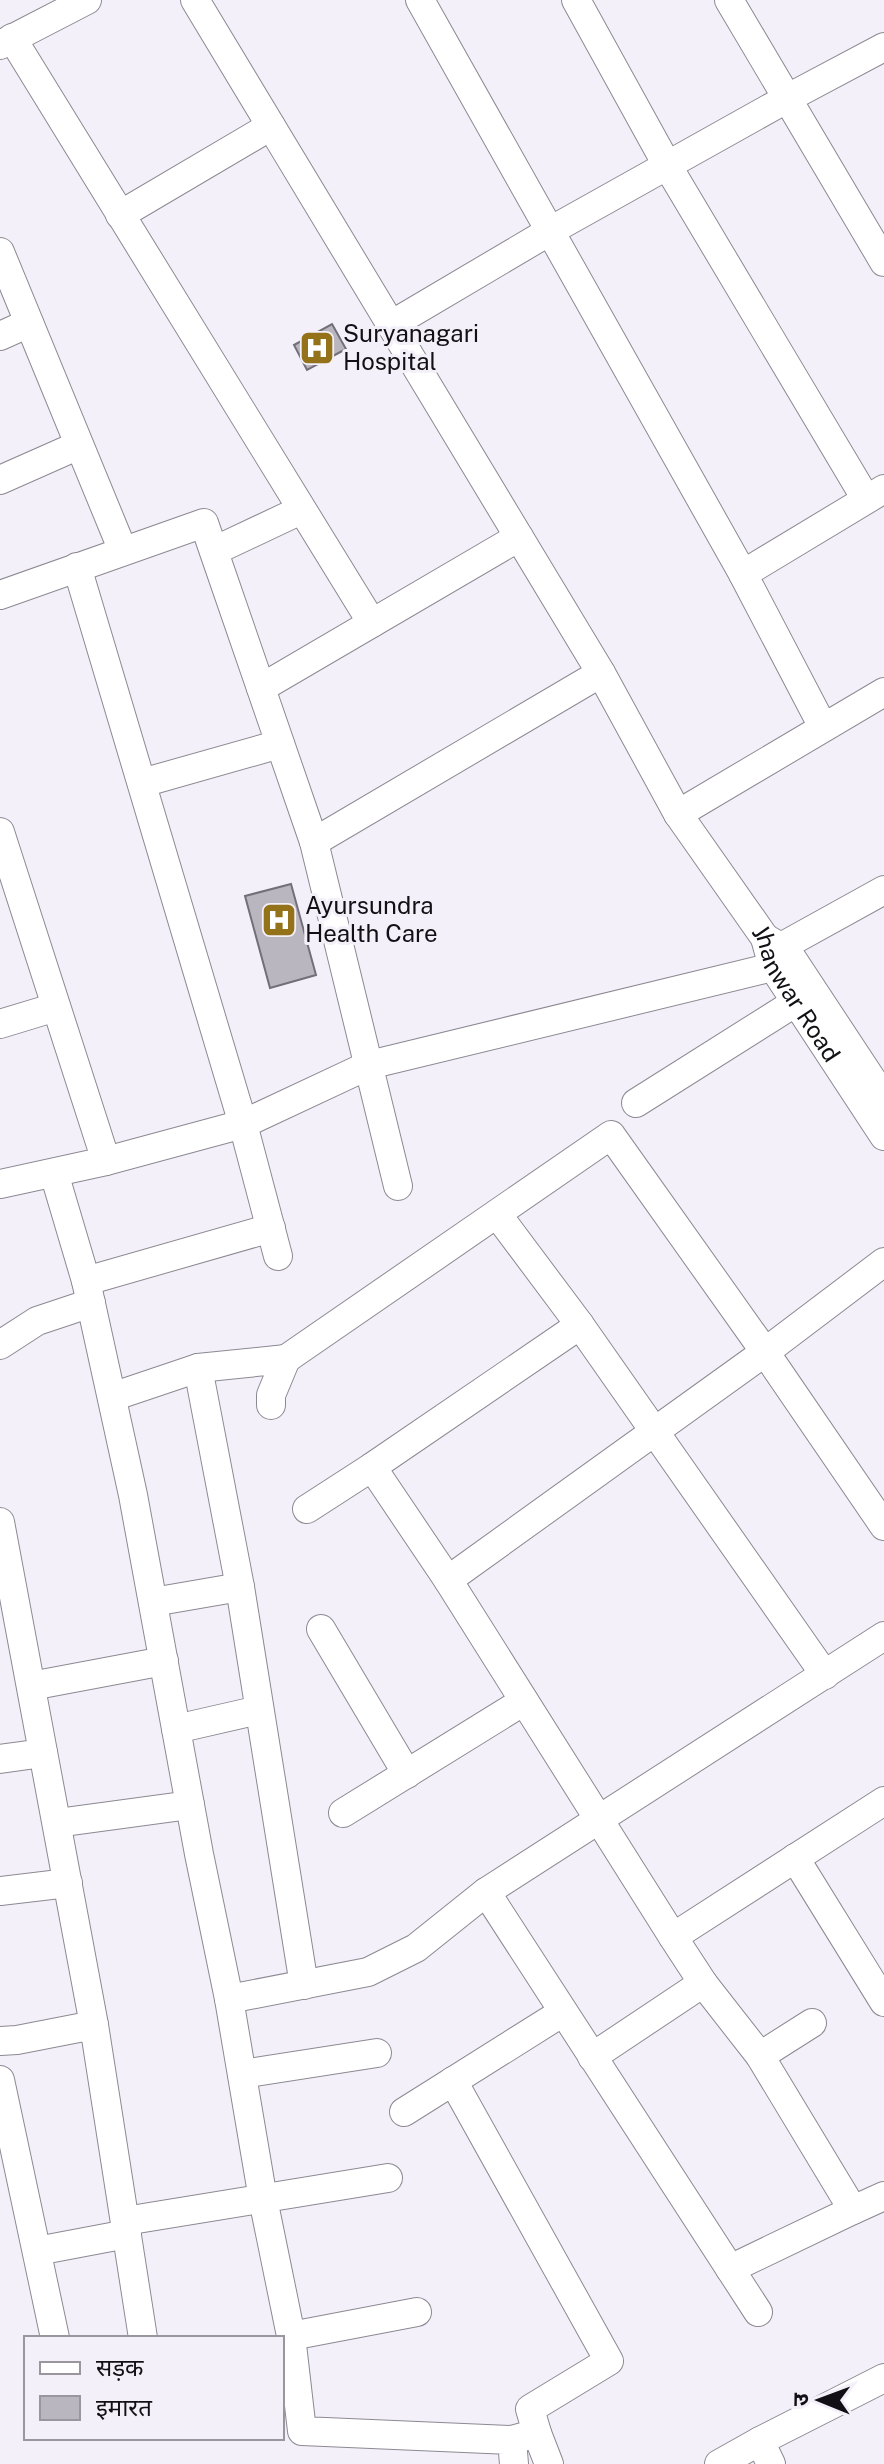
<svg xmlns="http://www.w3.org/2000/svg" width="884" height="2464" viewBox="0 0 884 2464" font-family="'Public Sans','Noto Sans Devanagari',sans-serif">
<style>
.building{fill:#bab6c0;stroke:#726f78;stroke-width:2}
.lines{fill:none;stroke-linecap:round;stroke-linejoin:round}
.minor-casing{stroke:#8d8992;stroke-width:30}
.minor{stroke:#fff;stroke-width:28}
.labels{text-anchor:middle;stroke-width:6;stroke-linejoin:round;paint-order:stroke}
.poi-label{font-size:24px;fill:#121014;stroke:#f4f0fa;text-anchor:start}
.street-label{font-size:24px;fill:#121014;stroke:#f4f0fa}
</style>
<rect width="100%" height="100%" fill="#f4f0fa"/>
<g class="building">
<path d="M332 324 346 349 307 370 294 345Z"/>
<path d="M291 884 316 975 270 988 245 896Z"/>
</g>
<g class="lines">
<g class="minor-casing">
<g id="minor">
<path id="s1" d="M195 0 601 673 678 814 765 938 773 967 884 1136"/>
<path d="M420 0 550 231 788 98 884 47"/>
<path d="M576 0 667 165 866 499"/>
<path d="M729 0 884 262"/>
<path d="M12 38 372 623"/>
<path d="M0 45 87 0"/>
<path d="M120 215 271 126"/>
<path d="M0 252 123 551"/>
<path d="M391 325 550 231 743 574"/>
<path d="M0 336 29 323"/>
<path d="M0 480 79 445"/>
<path d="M214 551 301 510"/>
<path d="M77 567 243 1124 278 1256"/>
<path d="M0 595 204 523 314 842 398 1186"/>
<path d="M261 688 519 537"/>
<path d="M823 727 743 574 884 489"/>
<path d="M142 783 280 744"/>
<path d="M678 814 884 692"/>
<path d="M0 832 106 1161 0 1184"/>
<path d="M314 842 601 673"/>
<path d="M765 938 781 947 791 957 884 1098"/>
<path d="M781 947 884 890"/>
<path d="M0 1024 56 1007"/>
<path d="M636 1103 796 1002"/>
<path d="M106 1161 243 1124 369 1065 773 967"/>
<path d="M54 1173 86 1281 133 1495 199 1854 229 1999 263 2199 291 2336 302 2431 512 2440 514 2464"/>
<path d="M497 1214 580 1325"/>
<path d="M86 1281 271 1228"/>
<path d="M0 1345 37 1321 91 1303"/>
<path d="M286 1359 611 1135 765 1352 884 1526"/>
<path d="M198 1368 240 1587 304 1985"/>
<path d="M112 1397 198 1368 286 1359 271 1395V1405"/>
<path d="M307 1509 372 1467"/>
<path d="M0 1522 94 2025"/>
<path d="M448 1580 372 1467 580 1325 825 1675"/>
<path d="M153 1602 240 1587"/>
<path d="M321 1629 407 1774"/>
<path d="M31 1686 164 1661"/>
<path d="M176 1729 259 1710"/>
<path d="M0 1759 43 1753"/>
<path d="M343 1813 524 1701"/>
<path d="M57 1823 190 1805"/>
<path d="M795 1858 884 2002"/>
<path d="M0 1891 68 1883"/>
<path d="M486 1892 884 1636"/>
<path d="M673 1937 448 1580 765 1352 884 1262"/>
<path d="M703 1983 760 2056 853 2210 730 2269"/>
<path d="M229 1999 368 1972 416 1948 486 1892 758 2312"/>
<path d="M0 2041 17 2040 94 2025 143 2338"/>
<path d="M760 2056 812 2023"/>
<path d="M592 2057 703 1983 673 1937 884 1801"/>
<path d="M242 2074 377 2053"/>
<path d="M0 2080 55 2338"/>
<path d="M453 2081 609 2361 530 2409 537 2433 512 2440"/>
<path d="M404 2112 563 2012"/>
<path d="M853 2210 884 2196"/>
<path d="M125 2221 388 2178"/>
<path d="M37 2251 127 2234"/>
<path d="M291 2336 417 2312"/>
<path d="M537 2433 549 2464"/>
<path d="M719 2464 760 2441"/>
<path d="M771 2464 760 2441 884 2378"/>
</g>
</g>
<use href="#minor" class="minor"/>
</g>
<defs>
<g id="hospital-square" transform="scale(1.8)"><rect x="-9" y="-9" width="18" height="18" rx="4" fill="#94721a" stroke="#f4f0fa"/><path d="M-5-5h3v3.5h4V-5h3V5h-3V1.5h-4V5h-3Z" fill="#fff"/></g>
</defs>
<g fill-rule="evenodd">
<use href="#hospital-square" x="317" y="348"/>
<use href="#hospital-square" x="279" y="920"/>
</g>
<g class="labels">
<g class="poi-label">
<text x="343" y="342">Suryanagari<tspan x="343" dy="28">Hospital</tspan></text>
<text x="305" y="914">Ayursundra<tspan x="305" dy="28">Health Care</tspan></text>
</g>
<g class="street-label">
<text dy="8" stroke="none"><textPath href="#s1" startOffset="1162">Jhanwar Road</textPath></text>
</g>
</g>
<rect x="24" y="2336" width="260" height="104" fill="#f4f0fa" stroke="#9a969e" stroke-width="2"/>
<rect x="40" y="2362" width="40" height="12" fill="#ffffff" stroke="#9a969e" stroke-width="2"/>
<text x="96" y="2376" font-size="24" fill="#121014">सड़क</text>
<rect x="40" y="2396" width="40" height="24" fill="#bab6c0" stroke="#9a969e" stroke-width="2"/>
<text x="96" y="2416" font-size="24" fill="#121014">इमारत</text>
<g transform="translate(820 2400) rotate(271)" stroke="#f4f0fa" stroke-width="6" paint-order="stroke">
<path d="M0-6L14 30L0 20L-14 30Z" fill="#121014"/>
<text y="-12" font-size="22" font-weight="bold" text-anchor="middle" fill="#121014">उ</text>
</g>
</svg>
